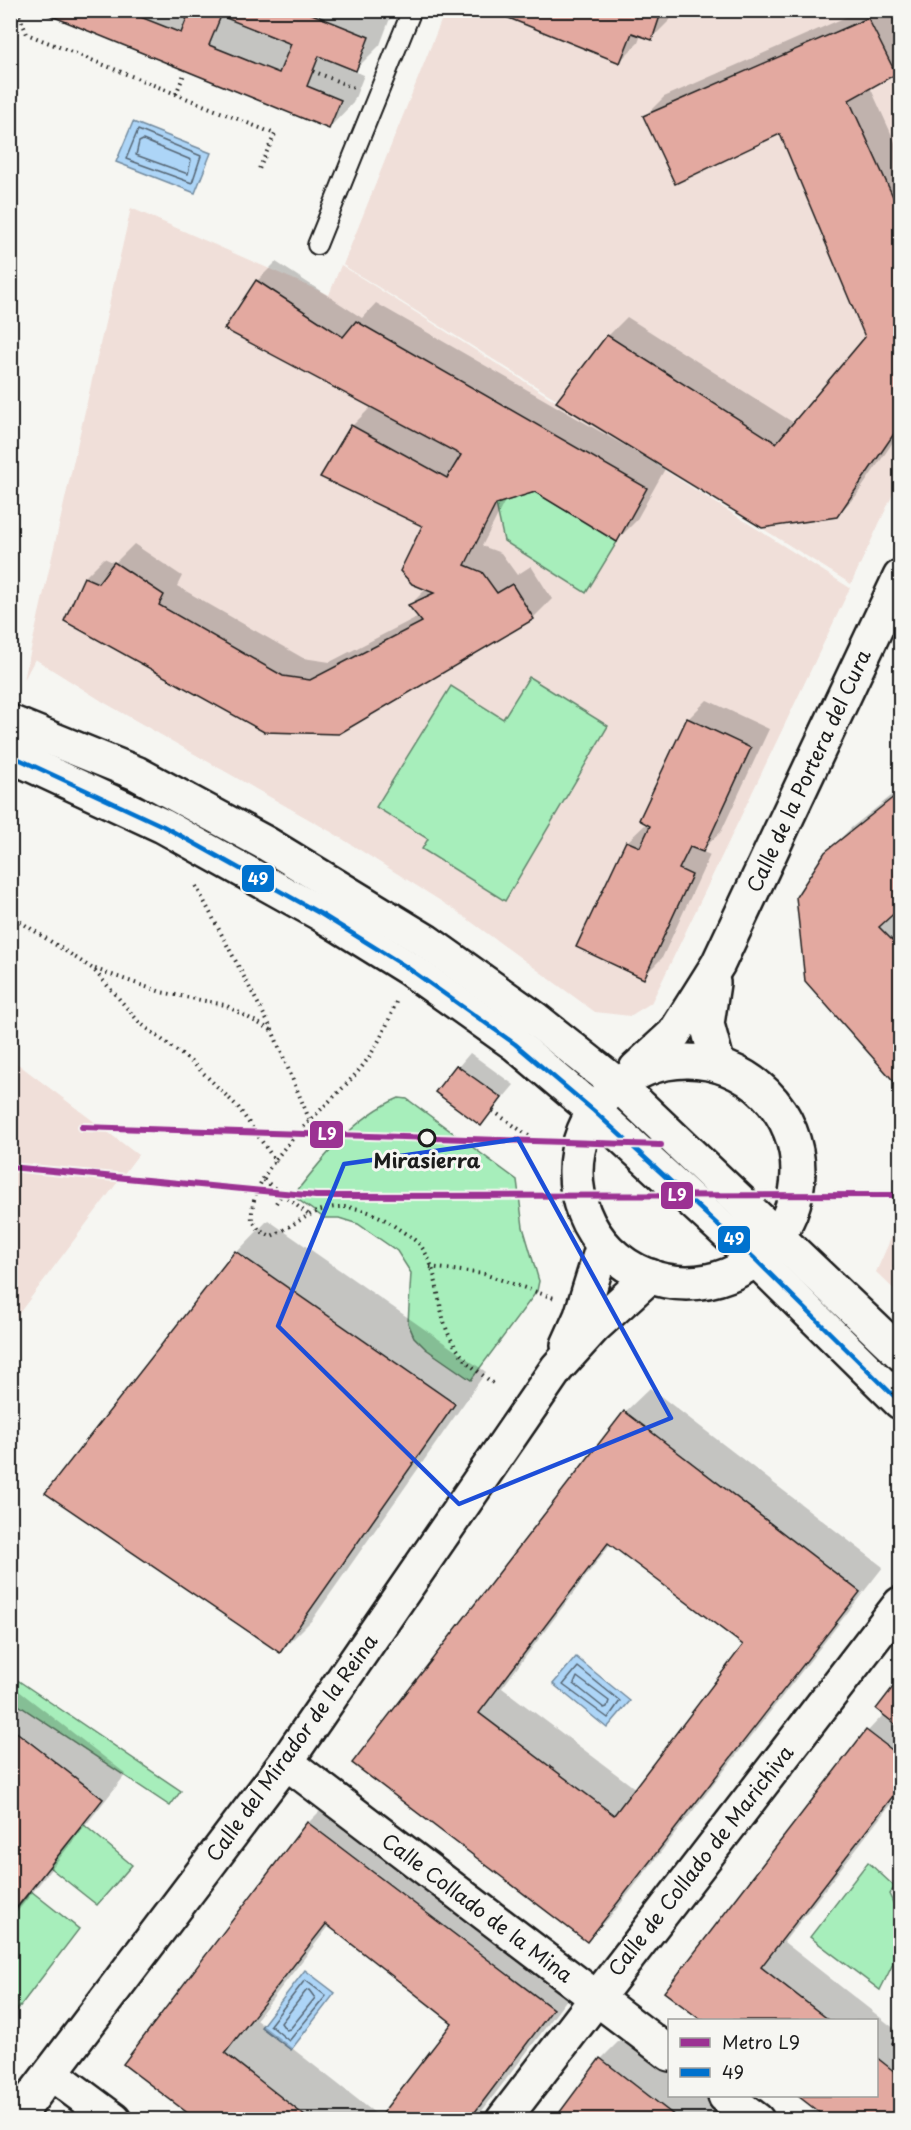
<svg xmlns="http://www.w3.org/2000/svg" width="911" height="2130" viewBox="0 0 911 2130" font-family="'Playpen Sans',sans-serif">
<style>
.built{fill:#f0dfd9}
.green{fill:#a7eebb;stroke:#62856c;stroke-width:1.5}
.water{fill:#add5f7;stroke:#738b9f;stroke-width:1.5}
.shadow{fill:#0003;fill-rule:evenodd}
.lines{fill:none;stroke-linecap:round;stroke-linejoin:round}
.shore{stroke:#566674;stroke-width:1.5}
.building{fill:#e3a9a0;stroke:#1c1c1c;stroke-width:1.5;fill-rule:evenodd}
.lane-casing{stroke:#1c1c1c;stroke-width:22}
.street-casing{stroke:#1c1c1c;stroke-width:38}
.secondary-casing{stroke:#1c1c1c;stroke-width:38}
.path{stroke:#1c1c1c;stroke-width:4;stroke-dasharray:1.5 4.5;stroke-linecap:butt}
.lane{stroke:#f6f6f2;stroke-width:18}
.street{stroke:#f6f6f2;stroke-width:33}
.secondary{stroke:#f6f6f2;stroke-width:33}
.bus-1-casing{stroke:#f6f6f2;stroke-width:9}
.bus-1{stroke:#0072ce;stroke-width:4.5}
.metro-1-casing{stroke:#f6f6f2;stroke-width:10}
.metro-1{stroke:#9c3293;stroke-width:6}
.marked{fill:none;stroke:#1d4ed8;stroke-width:4.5;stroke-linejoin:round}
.stop-dot{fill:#f6f6f2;stroke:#1c1c1c;stroke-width:3}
.labels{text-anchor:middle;stroke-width:6;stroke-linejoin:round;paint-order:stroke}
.street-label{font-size:20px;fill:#1c1c1c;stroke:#f6f6f2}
.stop-label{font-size:20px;font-weight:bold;fill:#1c1c1c;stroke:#f6f6f2}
.line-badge{stroke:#f6f6f2;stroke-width:2}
.badge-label{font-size:16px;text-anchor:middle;font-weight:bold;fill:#fff}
</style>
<rect width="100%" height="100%" fill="#f6f6f2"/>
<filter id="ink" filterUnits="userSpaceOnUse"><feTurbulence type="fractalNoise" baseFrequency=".0167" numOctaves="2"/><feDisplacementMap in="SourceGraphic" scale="12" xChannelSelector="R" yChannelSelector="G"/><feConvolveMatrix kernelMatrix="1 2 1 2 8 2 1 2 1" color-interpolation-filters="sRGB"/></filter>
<g filter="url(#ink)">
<g class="built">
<path d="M445 11H894L900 26V479L851 584 343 265Z"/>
<path d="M131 208 329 295 341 265 850 588 664 977 651 1003 630 1016 595 1012 455 910 333 833 105 703 35 659 24 680Z"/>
<path d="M10 1058 138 1155 11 1324H10Z"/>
<path d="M900 1218V1295L876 1272Z"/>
</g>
<g class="green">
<path d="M535 492 617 542 586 593 504 541 496 504Z"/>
<path d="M529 677 608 726 505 901 422 849 428 839 376 807 451 686 503 719Z"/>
<path d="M399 1098 407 1099 517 1180 523 1227 539 1281 537 1291 471 1380 426 1349 414 1337 408 1323 411 1273 397 1251 358 1224 339 1218H324L293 1196C321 1160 355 1116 399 1098Z"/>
<path d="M10 1675 181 1791 170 1806 11 1700Z"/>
<path d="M83 1824 132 1865 97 1905 49 1867Z"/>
<path d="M868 1862 895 1887 889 1894C910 1936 900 1950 880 1990L810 1937Z"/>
<path d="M31 1891 79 1929 11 2018V1916Z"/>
</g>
<g class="water">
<path d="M133 122 211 153 195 193 116 162Z"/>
<path d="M576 1657 630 1701 607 1728 553 1684Z"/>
<path d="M305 1970 335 1993 291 2050 261 2027Z"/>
</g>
<g class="shadow">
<path d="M386 10 392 13 380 45 354 71 364 75 353 103 329 128 38 11Z"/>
<path d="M493 10H673L670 20 651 39 641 35 638 43 619 62Z"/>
<path d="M862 10H892L900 27V68L870 87 900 153V432L856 496 837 515 666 467 636 521 617 540 535 490 506 499 482 546 501 553 517 575 531 566 552 599 533 618 339 733 85 577 104 558 115 563 134 544 182 576 177 586 303 658 330 662 419 616 410 605 427 588 424 525 322 477 352 426 372 406 257 281 276 262 362 318 376 303 643 456 608 336 627 317 794 423 866 337 781 132 645 116 664 97Z"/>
<path d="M707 700 769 729 721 832 701 851 710 855 662 958 643 977 627 842 647 823 688 719Z"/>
<path d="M900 789V1081L898 1083 826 853 851 828Z"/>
<path d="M470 1053 514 1085 481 1124 437 1092Z"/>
<path d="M268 1220 486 1372 312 1620 280 1652 47 1493 237 1252Z"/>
<path d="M650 1388 883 1567 611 1916 587 1940 354 1762 625 1412ZM611 1543 745 1644 636 1789 502 1688Z"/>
<path d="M900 1680V1792L784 1942 900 2033V2120H831L800 2096H876V2020H703L666 1991 868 1731 884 1714 878 1709Z"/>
<path d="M10 1684 126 1774 10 1921Z"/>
<path d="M340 1791 584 1977 475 2120H199L308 1823ZM330 1925 454 2023 380 2117 256 2020Z"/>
<path d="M625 2035 670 2069V2096H704L736 2120H555L601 2059Z"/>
</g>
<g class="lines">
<g class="shore">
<path d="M138 130 201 156 192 183 126 159Z"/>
<path d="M143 140 191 160 188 174 136 155 139 142Z"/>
<path d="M578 1667 620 1701 608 1718 563 1685Z"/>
<path d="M577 1677 609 1701 607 1707 604 1708 574 1684Z"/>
<path d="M305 1980 326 1996 289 2041 270 2025Z"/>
<path d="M309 1990 315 1998 290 2029 286 2030 281 2023 306 1991Z"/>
</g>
</g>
<g class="building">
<path d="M37 10H123L181 33 190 10H302L369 37 356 71 319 56 307 86 341 100 329 129ZM221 16 291 44 279 73 209 45Z"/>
<path d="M489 10H662L652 40 632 33 620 63Z"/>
<path d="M868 18 896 74 849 100 900 212V425L837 517 762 528 556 402 607 335 776 443 865 337 780 134 675 184 643 116Z"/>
<path d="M256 280 343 337 356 321 647 488 617 542 535 492 496 504 465 565 482 572 497 593 512 584 534 619 339 734 264 732 64 621 84 577 98 583 114 562 164 595 159 605 283 676 310 680 422 622 408 605 434 593 412 584 400 571 422 526 320 477 351 425 447 478 461 455 224 329Z"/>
<path d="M687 718 751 748 703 852 690 847 679 869 692 875 644 979 576 947 626 841 640 847 650 826 639 820Z"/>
<path d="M900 792V908L879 927 900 948V1081L898 1086 805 981 796 897 825 852Z"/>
<path d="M456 1065 502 1098 481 1126 435 1092Z"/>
<path d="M235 1251 455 1404 280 1653 45 1493Z"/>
<path d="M900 1253V1273L894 1267Z"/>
<path d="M624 1411 860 1592 587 1942 352 1763ZM608 1543 743 1645 614 1815 479 1713Z"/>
<path d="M900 1678V1728L876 1709Z"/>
<path d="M10 1727 103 1799 10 1916Z"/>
<path d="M866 1730 900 1756V1787L761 1967 829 2020H701L664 1992Z"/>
<path d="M307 1822 553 2009 469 2120H377L452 2023 326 1924 225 2053 310 2120H197L123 2064Z"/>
<path d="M900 2032V2049L892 2043Z"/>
<path d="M876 2057 900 2076V2120H829L798 2096H876Z"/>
<path d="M600 2058 680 2120H554Z"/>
</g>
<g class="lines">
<g class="lane-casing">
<path id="lane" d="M317 245 412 10"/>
</g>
<g class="street-casing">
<g id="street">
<path d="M713 983 707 1024 718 1065"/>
<circle cx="687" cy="1172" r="111"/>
<path d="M636 1069 674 1034 718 964 900 577"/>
<path d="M568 1345 581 1316 603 1245"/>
<path d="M286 1762 670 2054"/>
<path d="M51 2073 114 2120"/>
<path d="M725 2096 757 2120"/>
<path d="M15 2120 286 1762 557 1368 594 1327 650 1276"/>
<path d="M503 2120 900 1604"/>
</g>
</g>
<g class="secondary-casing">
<g id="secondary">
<path d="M10 722 136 773 267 844 426 941 534 1018 618 1085 900 1353"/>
<path d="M10 755 163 826 321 914 408 968 515 1044 594 1111 755 1259 900 1402"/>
</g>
</g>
<g class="path">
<path d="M17 10 27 34 275 134 259 169"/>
<path d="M313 71 354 88"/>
<path d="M176 94 185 72"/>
<path d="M196 886 272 1030 310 1121"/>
<path d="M10 915 93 969 140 1023 194 1064 238 1107 276 1162"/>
<path d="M95 969 161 992 225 1005 271 1030"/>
<path d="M396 1002C386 1029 373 1056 353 1077 322 1112 248 1169 252 1220L260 1231 271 1236C293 1227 312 1208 338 1207 357 1206 378 1214 393 1225 401 1231 412 1237 419 1244 440 1267 436 1308 449 1335 459 1357 477 1372 496 1385"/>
<path d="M493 1111 533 1139"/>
<path d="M264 1180 309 1215"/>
<path d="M276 1203 282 1194"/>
<path d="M430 1267 484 1274 554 1298"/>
</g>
<use href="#lane" class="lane"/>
<use href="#street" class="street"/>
<use href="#secondary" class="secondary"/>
<g class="bus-1-casing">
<path id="bus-1" d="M10 755 163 826 321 914 408 968 515 1044 594 1111 755 1259 900 1402"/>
</g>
<use href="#bus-1" class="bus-1"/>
<g class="metro-1-casing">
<g id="metro-1">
<path d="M82 1127 661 1145"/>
<path d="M10 1167 316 1196 900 1195"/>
</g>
</g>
<use href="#metro-1" class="metro-1"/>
</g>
</g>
<path class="marked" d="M518 1139 671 1418 459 1504 278 1326 344 1164Z"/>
<circle class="stop-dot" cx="427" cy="1138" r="8"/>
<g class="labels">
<g class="street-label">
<text transform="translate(809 771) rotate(-65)" y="7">Calle de la Portera del Cura</text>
<text transform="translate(292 1748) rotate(-54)" y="7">Calle del Mirador de la Reina</text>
<text transform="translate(701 1861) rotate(-52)" y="7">Calle de Collado de Marichiva</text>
<text transform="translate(477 1908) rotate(37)" y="7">Calle Collado de la Mina</text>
</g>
<g class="stop-label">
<text x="427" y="1168">Mirasierra</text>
</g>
</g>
<g class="line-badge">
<rect x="241" y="864" width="34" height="29" rx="6" fill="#0072ce"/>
<rect x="309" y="1120" width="35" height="29" rx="6" fill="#9c3293"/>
<rect x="660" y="1181" width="34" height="29" rx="6" fill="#9c3293"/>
<rect x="717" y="1225" width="34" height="29" rx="6" fill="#0072ce"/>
</g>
<g class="badge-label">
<text x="258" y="885">49</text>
<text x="327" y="1140">L9</text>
<text x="677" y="1201">L9</text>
<text x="734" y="1245">49</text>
</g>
<rect width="911" height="2130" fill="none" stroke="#f6f6f2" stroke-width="36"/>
<rect x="18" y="18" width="875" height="2094" fill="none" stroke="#1c1c1c" stroke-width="2" filter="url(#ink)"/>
<rect x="668" y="2019" width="210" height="78" fill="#f6f6f2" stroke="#9f9f9c" stroke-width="1.5"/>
<rect x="680" y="2038" width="30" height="9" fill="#9c3293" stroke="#9f9f9c" stroke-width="1.5"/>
<text x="722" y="2049" font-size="18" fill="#1c1c1c">Metro L9</text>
<rect x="680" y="2068" width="30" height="9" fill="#0072ce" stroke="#9f9f9c" stroke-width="1.5"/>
<text x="722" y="2079" font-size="18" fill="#1c1c1c">49</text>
</svg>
